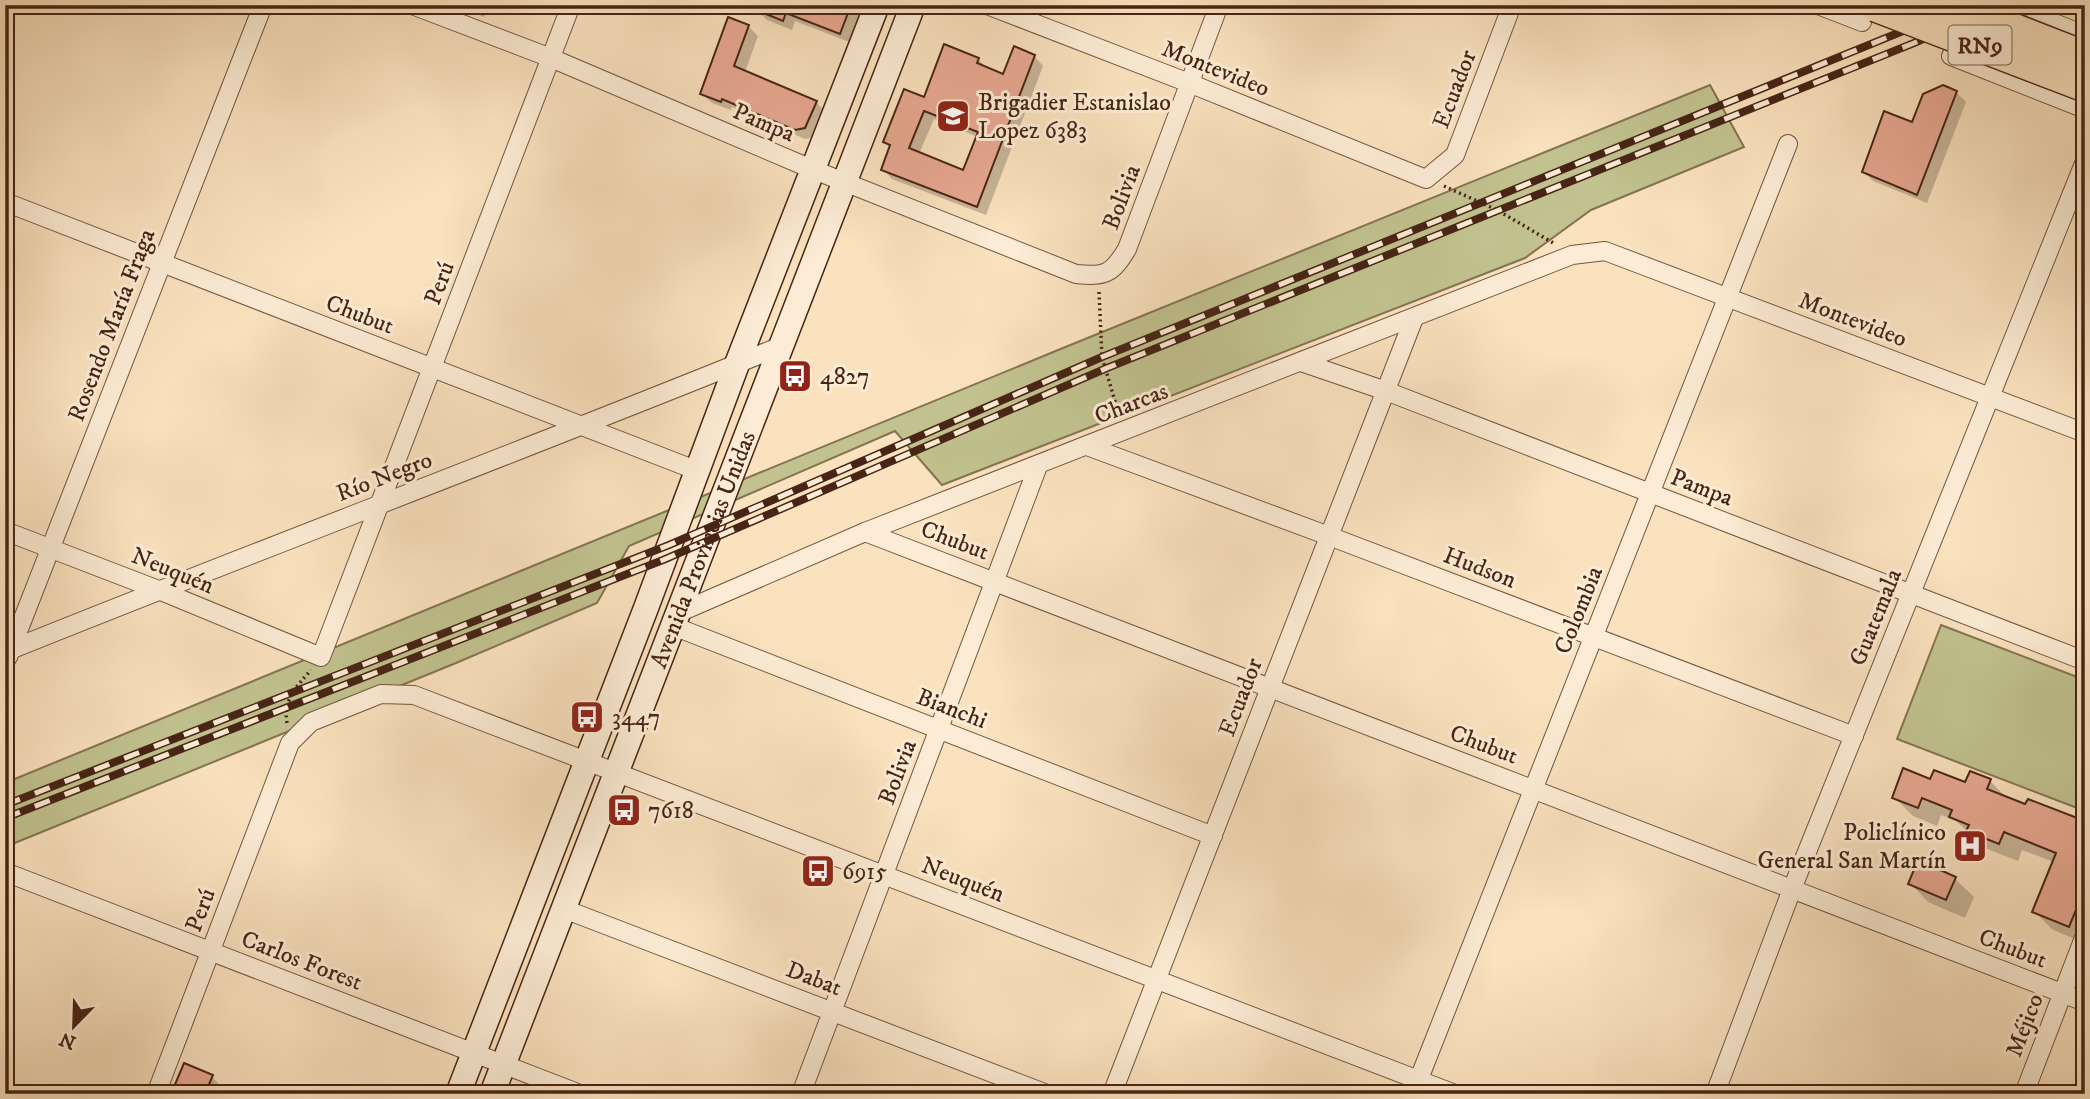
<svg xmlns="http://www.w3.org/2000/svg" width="2090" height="1099" viewBox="0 0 2090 1099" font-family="'IM FELL DW Pica',serif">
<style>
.green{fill:#c1c28f;stroke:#847352;stroke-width:2}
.shadow{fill:#0003;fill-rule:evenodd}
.building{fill:#e8a891;stroke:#472415;stroke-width:2;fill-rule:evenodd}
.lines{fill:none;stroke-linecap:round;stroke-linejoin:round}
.street-casing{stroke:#74543f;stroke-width:20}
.secondary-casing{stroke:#472415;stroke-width:27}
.path{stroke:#472415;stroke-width:3.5;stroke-dasharray:2 3.5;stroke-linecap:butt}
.street{stroke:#fcecd5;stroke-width:18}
.secondary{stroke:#fcecd5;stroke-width:24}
.rail-casing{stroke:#472415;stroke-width:8}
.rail{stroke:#fcecd5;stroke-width:5;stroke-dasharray:16;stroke-linecap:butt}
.highway-bridge-casing{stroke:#472415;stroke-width:36;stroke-linecap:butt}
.highway-bridge{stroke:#fae2be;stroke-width:33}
.labels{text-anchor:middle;stroke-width:6;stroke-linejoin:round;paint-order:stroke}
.shield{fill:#fcecd5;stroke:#7d604f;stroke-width:2}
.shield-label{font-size:23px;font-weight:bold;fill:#472415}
.street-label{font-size:24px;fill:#472415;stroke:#fcecd5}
.poi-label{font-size:24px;fill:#472415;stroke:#fcecd5;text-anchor:start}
</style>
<rect width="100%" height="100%" fill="#fae2be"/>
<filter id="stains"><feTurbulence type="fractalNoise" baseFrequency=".00286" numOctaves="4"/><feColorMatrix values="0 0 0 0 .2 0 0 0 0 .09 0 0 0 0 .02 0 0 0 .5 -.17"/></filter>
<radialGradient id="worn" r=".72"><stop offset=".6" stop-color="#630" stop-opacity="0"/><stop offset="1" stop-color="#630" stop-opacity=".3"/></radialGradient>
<g class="green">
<path d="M1710 85 1744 147 1591 210 1525 258 942 485 895 431 629 546 597 603 456 663 5 847V783L1063 348Z"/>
<path d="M1941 625 2085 680V811L1897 739Z"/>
</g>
<g class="shadow">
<path d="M454 5H488L484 17Z"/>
<path d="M760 5H863L849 42 795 21 792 30 767 20 758 11Z"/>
<path d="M729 20 748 26 758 36 745 72 816 102 825 112 815 137 805 139 732 107 731 110 712 103 702 94Z"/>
<path d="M1034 56 1043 66 986 215 892 179 883 169 891 147 885 142 925 99 978 59 987 69 1004 76ZM934 119 978 137 964 172 919 154Z"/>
<path d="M1956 92 1966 102 1927 203 1873 181 1864 172 1913 124Z"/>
<path d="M1931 781 1966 784 1990 781 2008 799 2085 823V943L2053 930 2034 911 2054 862 2022 850 2018 861 1987 849 1956 821 1941 815 1937 826 1913 816 1894 797Z"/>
<path d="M1955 879 1974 897 1965 918 1928 902 1910 883Z"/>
<path d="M212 1077 218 1083 213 1094H173Z"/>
</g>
<g class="building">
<path d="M744 5H851L840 34 786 13 783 21Z"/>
<path d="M728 17 749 25 734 66 817 101 805 128 795 130 722 99 721 102 700 94Z"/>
<path d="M944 44 979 58 977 63 1003 74 1014 46 1035 55 977 207 881 170 890 145 883 142 904 89 924 97ZM924 111 978 132 963 170 909 148Z"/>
<path d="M1943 85 1957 91 1917 195 1862 172 1884 111 1912 122 1923 94Z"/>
<path d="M1903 768 1930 779 1934 770 1965 782 1970 771 1991 779 1987 789 2025 804 2028 799 2085 821V888L2069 927 2032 912 2056 853 2004 832 1999 844 1966 831 1969 825 1949 817 1952 810 1922 798 1918 808 1892 798Z"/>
<path d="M1918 860 1956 877 1946 900 1908 884Z"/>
<path d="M184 1063 213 1075 205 1094H171Z"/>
</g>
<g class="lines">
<g class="street-casing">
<g id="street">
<path d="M412 5 551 58 814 170 1076 274C1105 277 1112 274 1127 249L1219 5"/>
<path d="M987 5 1189 83 1426 179 1455 155 1512 5"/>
<path d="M1818 5 1862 22"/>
<path d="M2036 16 2085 35"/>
<path d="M1951 56 2085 109"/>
<path d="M5 202 698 471"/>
<path d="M1301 362 1386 391 2085 661"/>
<path d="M1087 446 1329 536 1854 736"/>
<path d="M5 531 161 591 321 657 571 5"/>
<path d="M865 532 2085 1002"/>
<path d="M678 613 865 532 1572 255 1605 251 2085 433"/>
<path d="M673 626 1213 836"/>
<path d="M5 652C263 548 523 451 781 346"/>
<path d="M8 657 263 5"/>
<path d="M5 872 580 1094"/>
<path d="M564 909 1047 1094"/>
<path d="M156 1094 290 743 311 722 381 694 414 695 1455 1094"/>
<path d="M801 1094 1038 466"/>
<path d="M1112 1094 1414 318"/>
<path d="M1413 1094 1788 144"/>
<path d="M1715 1094 1792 889 2085 161"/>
<path d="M2024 1094 2085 935"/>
</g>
</g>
<g class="secondary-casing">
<g id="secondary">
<path d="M458 1094 646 608 737 364 877 5"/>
<path id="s1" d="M492 1094 913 5"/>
</g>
</g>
<g class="path">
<path d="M1444 186 1497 210 1555 244"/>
<path d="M1099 292 1102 357 1119 415"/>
<path d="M287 723C283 700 296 687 311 670"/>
</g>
<use href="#street" class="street"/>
<use href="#secondary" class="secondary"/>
<g class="rail-casing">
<g id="rail">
<path d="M5 805 669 545 1102 357 1967 5"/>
<path d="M5 818 663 560 1107 368 1914 43 2001 5"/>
</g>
</g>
<use href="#rail" class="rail"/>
<g class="highway-bridge-casing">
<g id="highway-bridge">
<path d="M1876 5 2085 85"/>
<path d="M1949 5 2085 58"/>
</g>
</g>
<use href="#highway-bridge" class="highway-bridge"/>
</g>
<defs>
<g id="school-square" transform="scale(1.75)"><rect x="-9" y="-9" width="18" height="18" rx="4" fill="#8f2418" stroke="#fcecd5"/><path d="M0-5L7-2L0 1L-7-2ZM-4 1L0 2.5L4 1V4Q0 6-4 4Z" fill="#fff"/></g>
<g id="bus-square" transform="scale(1.75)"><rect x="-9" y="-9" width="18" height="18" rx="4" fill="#8f2418" stroke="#fcecd5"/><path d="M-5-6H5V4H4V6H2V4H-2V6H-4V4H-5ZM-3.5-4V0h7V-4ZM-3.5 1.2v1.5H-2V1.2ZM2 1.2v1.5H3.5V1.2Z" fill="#fff"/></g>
<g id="hospital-square" transform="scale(1.75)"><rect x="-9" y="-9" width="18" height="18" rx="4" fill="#8f2418" stroke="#fcecd5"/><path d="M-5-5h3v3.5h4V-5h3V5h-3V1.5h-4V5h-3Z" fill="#fff"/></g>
</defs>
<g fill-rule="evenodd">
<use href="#school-square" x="953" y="116"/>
<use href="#bus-square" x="795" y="376"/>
<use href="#bus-square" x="587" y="717"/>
<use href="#bus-square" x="624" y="810"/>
<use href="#hospital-square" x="1970" y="846"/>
<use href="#bus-square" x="818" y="871"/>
</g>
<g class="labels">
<rect class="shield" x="1948.5" y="25.5" width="63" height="39" rx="5"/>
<g class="shield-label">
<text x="1980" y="53">RN9</text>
</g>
<g class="street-label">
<text transform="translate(1216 68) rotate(22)" y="8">Montevideo</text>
<text transform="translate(1454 89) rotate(-69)" y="8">Ecuador</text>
<text transform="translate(764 122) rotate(23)" y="8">Pampa</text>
<text transform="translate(1121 197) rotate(-69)" y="8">Bolivia</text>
<text transform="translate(439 283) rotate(-69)" y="8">Perú</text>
<text transform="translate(360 314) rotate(21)" y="8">Chubut</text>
<text transform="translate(1853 319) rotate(21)" y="8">Montevideo</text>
<text transform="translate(111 325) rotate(-69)" y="8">Rosendo María Fraga</text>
<text transform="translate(1131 403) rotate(-21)" y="8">Charcas</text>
<text transform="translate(384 476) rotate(-21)" y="8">Río Negro</text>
<text transform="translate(1702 487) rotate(21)" y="8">Pampa</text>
<text transform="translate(955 540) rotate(21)" y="8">Chubut</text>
<text dy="8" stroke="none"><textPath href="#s1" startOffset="584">Avenida Provincias Unidas</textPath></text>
<text transform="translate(1480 567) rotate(21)" y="8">Hudson</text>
<text transform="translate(173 570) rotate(22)" y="8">Neuquén</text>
<text transform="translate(1578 610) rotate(-68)" y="8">Colombia</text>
<text transform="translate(1875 617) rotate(-68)" y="8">Guatemala</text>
<text transform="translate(1240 697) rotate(-69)" y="8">Ecuador</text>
<text transform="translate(952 708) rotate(21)" y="8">Bianchi</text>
<text transform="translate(1484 744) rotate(21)" y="8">Chubut</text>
<text transform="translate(897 772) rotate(-69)" y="8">Bolivia</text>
<text transform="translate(963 879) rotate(21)" y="8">Neuquén</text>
<text transform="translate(200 910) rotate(-69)" y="8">Perú</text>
<text transform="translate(2013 948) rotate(21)" y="8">Chubut</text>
<text transform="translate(302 960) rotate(21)" y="8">Carlos Forest</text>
<text transform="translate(814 978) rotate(21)" y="8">Dabat</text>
<text transform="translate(2024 1025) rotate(-69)" y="8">Méjico</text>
</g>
<g class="poi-label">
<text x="978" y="110">Brigadier Estanislao<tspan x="978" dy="28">Lopez 6383</tspan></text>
<text x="820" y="384">4827</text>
<text x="612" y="725">3447</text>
<text x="648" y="818">7618</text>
<text x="1946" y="840" text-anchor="end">Policlínico<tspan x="1946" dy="28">General San Martín</tspan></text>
<text x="842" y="879">6915</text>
</g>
</g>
<rect width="2090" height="1099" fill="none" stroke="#fae2be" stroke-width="28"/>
<rect x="7" y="7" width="2076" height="1085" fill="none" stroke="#472415" stroke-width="3.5"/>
<rect x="14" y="14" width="2062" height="1071" fill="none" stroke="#472415" stroke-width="2"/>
<g transform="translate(74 1026) rotate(203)" stroke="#fcecd5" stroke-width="5" paint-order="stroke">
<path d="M0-5L12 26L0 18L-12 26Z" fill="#472415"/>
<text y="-10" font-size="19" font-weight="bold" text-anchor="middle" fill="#472415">N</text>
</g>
<rect width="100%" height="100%" filter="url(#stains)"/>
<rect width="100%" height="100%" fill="url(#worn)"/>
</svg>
